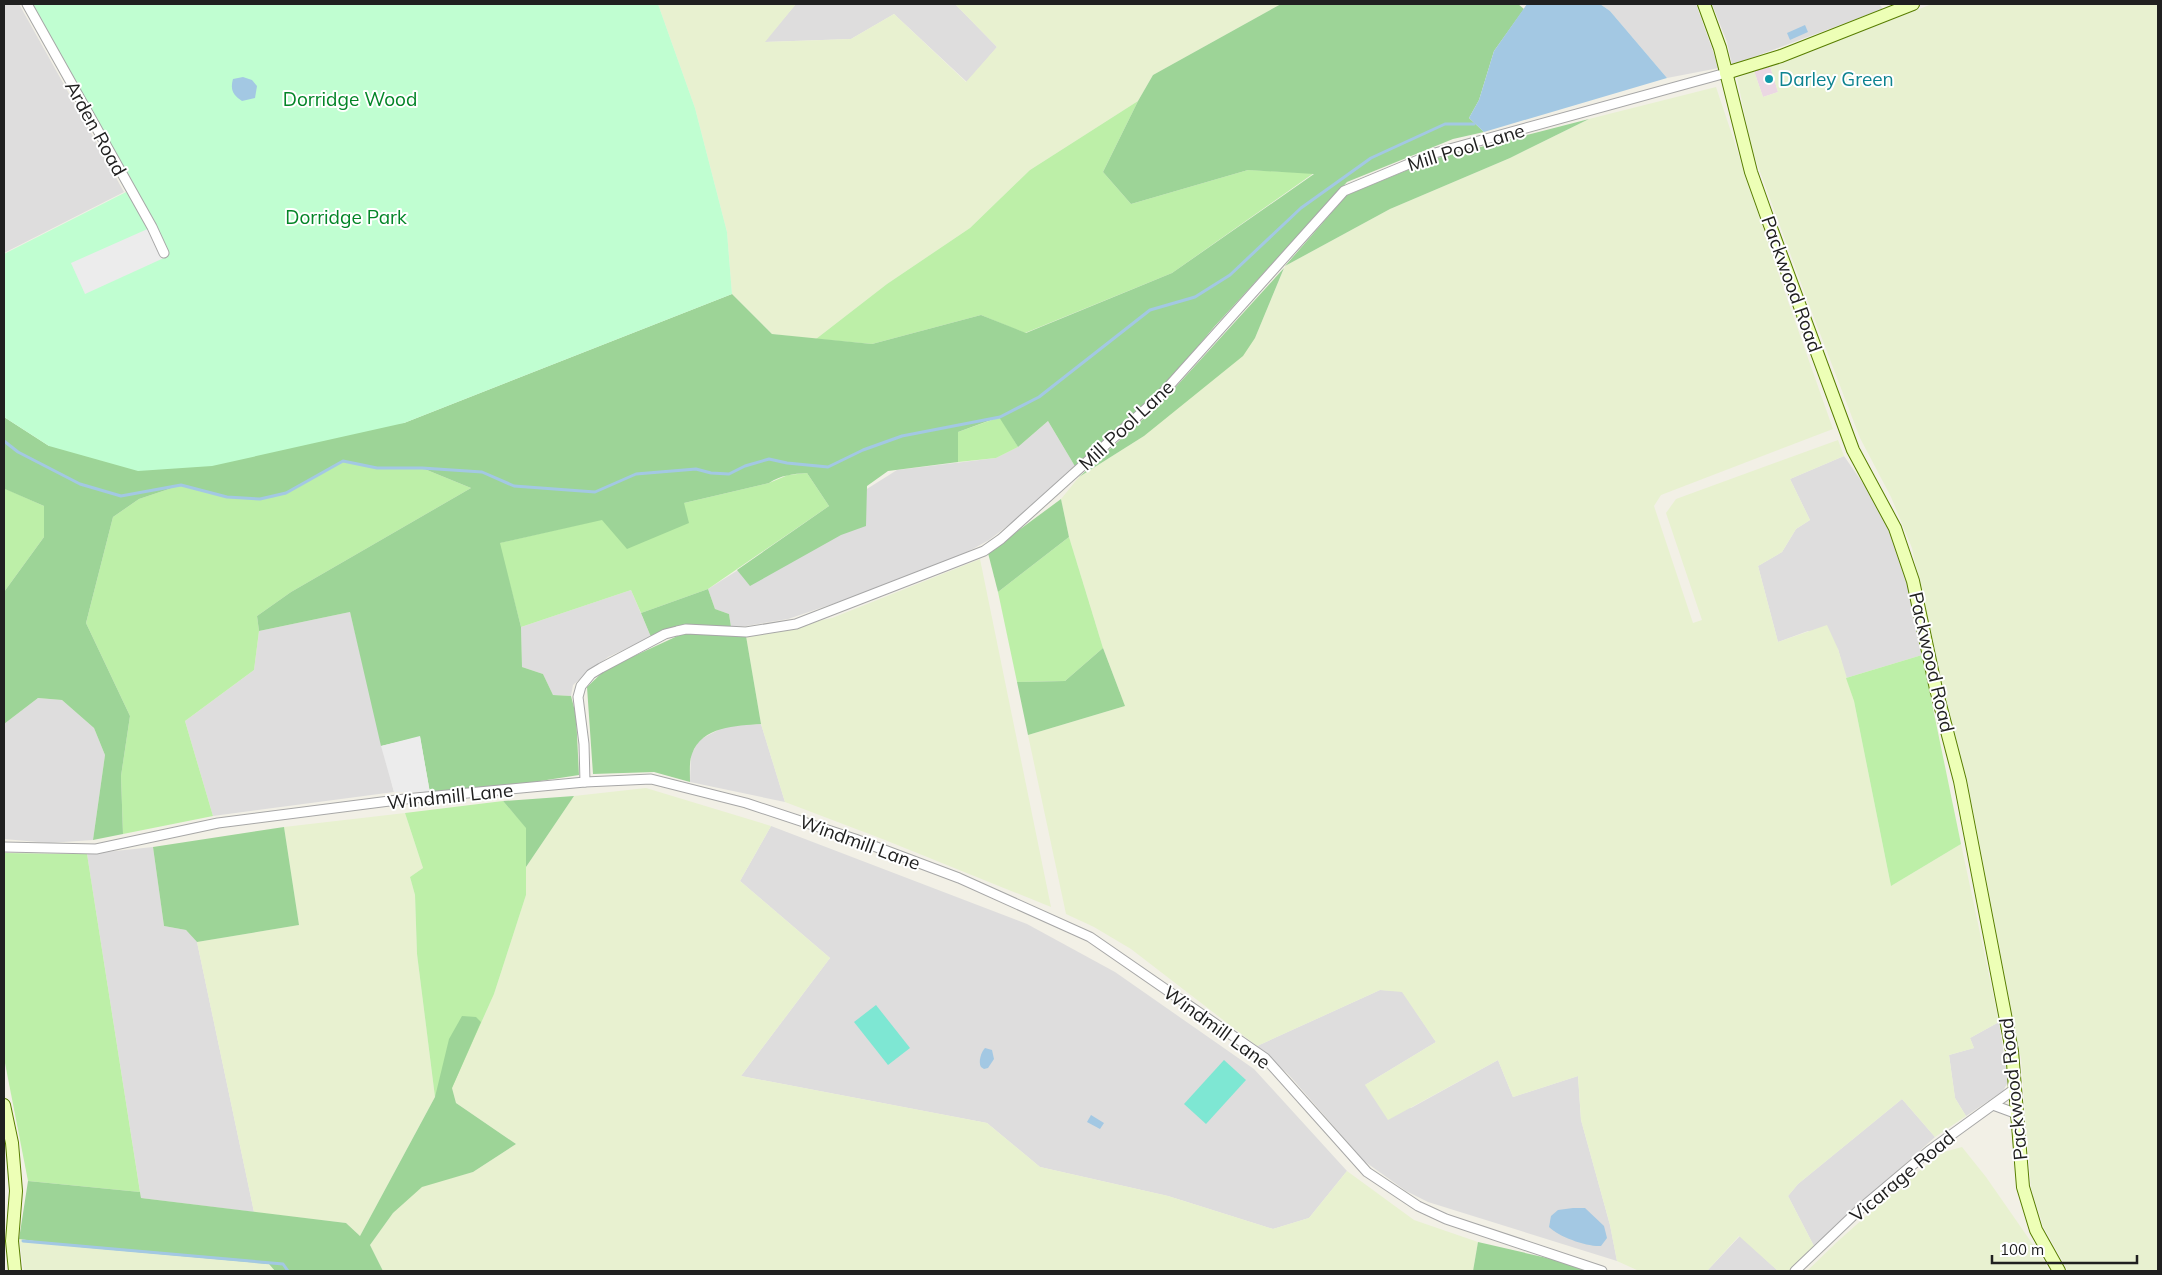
<svg xmlns="http://www.w3.org/2000/svg" width="2162" height="1275" viewBox="0 0 2162 1275" font-family="Mulish,sans-serif">
<style>
.residential{fill:#dedddd}
.industrial{fill:#ebd7e3}
.farmland{fill:#e8f1d0}
.grass{fill:#bdefa8}
.forest{fill:#9dd497}
.park{fill:#c0fed1}
.pitch{fill:#7ee7d3}
.parking{fill:#ececec}
.water{fill:#a3c8e3}
.lines{fill:none;stroke-linecap:round;stroke-linejoin:round}
.stream{stroke:#a3c8e3;stroke-width:3}
.street-casing{stroke:#a7a7a7;stroke-width:11}
.secondary-casing{stroke:#587e00;stroke-width:14}
.street{stroke:#fff;stroke-width:9}
.secondary{stroke:#edffb6;stroke-width:12}
.culture-dot{fill:#0f9aa8;stroke:#fff;stroke-width:2}
.labels{text-anchor:middle;stroke-width:4;stroke-linejoin:round;paint-order:stroke}
.culture-label{font-size:19px;fill:#0d838f;stroke:#fff;text-anchor:start}
.park-label{font-size:19px;fill:#038527;stroke:#fff}
.street-label{font-size:19px;fill:#202020;stroke:#fff}
</style>
<rect width="100%" height="100%" fill="#f2f0e6"/>
<g class="residential">
<path d="M4 4H19L124 192 4 253Z"/>
<path d="M796 4H955L997 47 967 82 894 14 851 39 764 42Z"/>
<path d="M1600 4H1696L1719 68 1667 78 1610 11Z"/>
<path d="M1712 4H1879L1883 9 1732 65 1727 42Z"/>
<path d="M1048 421 1076 468 1027 511 989 540 960 556 856 596 788 619 746 626 731 627 729 614 715 609 708 589 897 470 996 458 1018 447Z"/>
<path d="M1844 456 1876 502 1893 538 1908 584 1922 655 1846 678 1838 649 1808 631 1778 642 1758 566 1782 552 1796 529 1810 520 1790 479Z"/>
<path d="M631 590 651 637 608 657 581 678 573 685 571 696 553 695 543 674 522 667 521 627Z"/>
<path d="M350 612 394 792 213 816 185 721 254 670 259 631Z"/>
<path d="M38 698 62 700 94 728 105 755 93 840 49 843 4 839V724Z"/>
<path d="M761 724 785 802 690 782 691 755 699 740 726 726Z"/>
<path d="M771 826 1027 924 1115 972 1254 1069 1347 1171 1309 1218 1273 1229 1168 1196 1040 1167 987 1123 741 1076 830 958 740 881Z"/>
<path d="M153 847 164 926 186 930 197 942 254 1212 141 1198 87 854Z"/>
<path d="M1380 990 1402 991 1436 1042 1365 1085 1411 1108 1498 1060 1513 1097 1578 1076 1581 1120 1610 1225 1617 1261 1428 1202 1406 1191 1364 1161 1289 1075 1257 1046Z"/>
<path d="M1999 1022 2008 1082 2003 1091 1966 1116 1955 1098 1949 1055 1974 1048 1970 1038Z"/>
<path d="M1902 1099 1935 1137 1814 1246 1788 1196 1798 1184Z"/>
<path d="M1740 1236 1778 1271H1707Z"/>
</g>
<path class="industrial" d="M1770 66 1778 92 1763 97 1754 71Z"/>
<g class="farmland">
<path d="M658 4H796L765 42 851 39 894 14 966 82 997 47 955 4H1281L1153 75 1138 101 1030 170 970 228 887 284 816 339 772 334 732 294 727 232 695 108Z"/>
<path d="M1932 4H2158V1271H2068L2043 1226 2031 1188 2021 1058 1912 548 1891 497 1860 438 1808 302 1752 150 1737 78 1754 71 1763 97 1778 92 1770 66 1803 54Z"/>
<path d="M1716 87 1783 287 1833 429 1661 495 1654 506 1693 623 1702 620 1666 513 1676 499 1838 440 1844 456 1790 479 1810 520 1796 529 1782 552 1758 566 1778 642 1827 625 1838 649 1854 701 1891 886 1961 844 1999 1022 1970 1038 1974 1048 1949 1055 1955 1098 1966 1116 1935 1137 1902 1099 1798 1184 1788 1196 1814 1246 1789 1271H1778L1739 1236 1707 1271H1639L1617 1261 1610 1225 1581 1120 1578 1076 1513 1097 1498 1060 1388 1120 1365 1085 1436 1042 1402 992 1380 990 1257 1046 1131 949 1094 927 1066 914 1028 735 1125 706 1103 648 1069 537 1061 499 1079 477 1144 436 1255 338 1285 266 1390 209 1510 158 1589 119Z"/>
<path d="M980 559 1051 907 885 840 785 802 761 724 746 636 832 618Z"/>
<path d="M646 788 771 826 740 881 830 958 741 1076 987 1123 1040 1167 1168 1196 1273 1229 1309 1218 1347 1171 1414 1220 1478 1242 1473 1271H383L370 1245 393 1213 422 1186 473 1172 516 1144 456 1103 452 1088 494 994 526 895V867L574 796Z"/>
<path d="M405 813 423 868 410 877 415 895 417 954 435 1097 360 1236 346 1223 254 1212 197 942 299 925 284 827Z"/>
<path d="M1962 1147 1986 1177 2043 1259 2049 1271H1807L1837 1242 1901 1185 1944 1152Z"/>
<path d="M19 1239 80 1247 269 1264 275 1271H24Z"/>
</g>
<g class="grass">
<path d="M1138 101 1103 172 1131 204 1248 170 1314 173 1172 273 1025 333 981 315 872 344 816 339 887 284 970 228 1030 170Z"/>
<path d="M1000 417 1018 447 996 458 958 462V432Z"/>
<path d="M343 461 377 468H422L471 488 291 592 257 616 259 631 254 670 185 721 213 816 123 834 121 776 130 716 86 623 113 517 139 499 181 485 227 497 329 468Z"/>
<path d="M807 473 829 506 708 589 641 613 631 590 521 627 499 543 603 519 684 503 769 483 788 475Z"/>
<path d="M4 483 6 489 44 506V537L4 592Z"/>
<path d="M1069 537 1103 648 1065 681 1017 682 998 592Z"/>
<path d="M1922 655 1961 844 1891 886 1854 701 1846 678Z"/>
<path d="M503 801 526 827V895L494 994 452 1088 435 1097 417 954 415 895 410 877 423 868 405 813Z"/>
<path d="M4 853 87 854 140 1192 28 1181 4 1058Z"/>
</g>
<g class="forest">
<path d="M1281 4H1518L1524 9 1494 51 1479 100 1469 118 1484 132 1453 139 1347 182 1214 327 1158 394 1076 468 1048 421 1018 447 999 417 958 432V462L888 471 867 486 866 526 841 535 750 586 737 570 829 506 807 473C793 474 781 475 769 483L684 503 689 523 627 549 602 520 500 543 521 627 522 667 543 674 553 695 571 696 576 715 579 775 527 783 430 793 420 737 381 746 350 612 259 631 257 616 291 592 471 488 422 468H377L343 461 286 493 260 499 227 497 181 485 139 499 113 517 86 623 130 716 121 776 123 834 93 840 105 755 94 728 62 700 38 698 4 724V592L44 537V506L5 489 4 417 49 446 404 423 732 294 772 334 872 344 981 315 1026 333 1172 273 1314 174 1248 170 1131 204 1103 172 1138 101 1153 75Z"/>
<path d="M1589 119 1510 158 1390 209 1285 266 1347 195 1434 159Z"/>
<path d="M1284 268 1255 338 1243 356 1144 436 1079 477 1163 401Z"/>
<path d="M1061 499 1069 537 998 592 988 553Z"/>
<path d="M708 589 715 609 729 614 731 627H713L651 637 641 613Z"/>
<path d="M684 633 746 636 761 724C736 726 702 726 692 754 689 761 690 773 690 782L654 772 593 774 587 687 606 669Z"/>
<path d="M1103 648 1125 706 1028 735 1017 682 1065 681Z"/>
<path d="M574 796 526 867V828L503 801Z"/>
<path d="M284 827 299 925 197 942 186 930 164 926 153 847Z"/>
<path d="M462 1016 476 1017 481 1022 452 1088 456 1103 516 1144 473 1172 422 1187 393 1213 370 1245 383 1271H275L269 1264 80 1247 19 1239 28 1181 140 1192 141 1198 346 1223 360 1236 435 1097 449 1039Z"/>
<path d="M1478 1242 1560 1261 1587 1271H1473Z"/>
</g>
<path class="park" d="M31 4H658L695 108 727 232 732 294 404 423 212 466 138 471 49 446 4 417V254L134 188Z"/>
<g class="pitch">
<path d="M876 1005 910 1048 888 1065 854 1022Z"/>
<path d="M1224 1060 1246 1080 1206 1124 1184 1104Z"/>
</g>
<g class="parking">
<path d="M152 227 166 257 85 294 71 263Z"/>
<path d="M420 736 430 793 394 792 381 746Z"/>
</g>
<g class="water">
<path d="M1527 4H1600L1610 11 1667 78 1484 132 1469 118 1479 100 1494 51Z"/>
<path d="M1805 25 1808 32 1790 40 1787 33Z"/>
<path d="M243 77 252 80 257 86 255 98 242 101C233 95 230 90 233 79Z"/>
<path d="M985 1048 992 1050 994 1059 988 1068 984 1069 981 1067C978 1062 981 1052 985 1048Z"/>
<path d="M1091 1115 1104 1123 1100 1129 1087 1122Z"/>
<path d="M1573 1208H1585L1604 1226 1607 1238 1601 1246C1587 1247 1559 1237 1549 1227L1551 1216 1558 1210Z"/>
</g>
<g class="lines">
<g class="stream">
<path d="M4 441 18 452 80 484 121 496 181 485 227 497 260 499 286 493 343 461 377 468H422L482 472 514 486 595 492 636 474 696 469 711 473 729 474 745 466 769 459 787 463 828 467 863 450 902 436 1000 417 1039 397 1150 310 1195 297 1230 275 1301 208 1371 158 1445 124H1474"/>
<path d="M23 1241 283 1264 288 1271"/>
</g>
<g class="street-casing">
<g id="street">
<path d="M27 4 152 227 164 253"/>
<path d="M585 782 584 744 578 697 581 686 591 674 601 668 665 634 677 631 686 629 746 632 796 624 984 551 1001 539 1160 396 1344 191 1435 153 1726 73"/>
<path d="M4 847 96 849 218 823 405 799 585 782 651 779 746 803 855 839 959 878 1090 937 1265 1058 1367 1172 1418 1206 1446 1219 1602 1271"/>
<path d="M1993 1105 2012 1112 2017 1116"/>
<path d="M1795 1271 1859 1210 1929 1151 2016 1088"/>
</g>
</g>
<g class="secondary-casing">
<g id="secondary">
<path d="M1704 4 1720 48 1751 172 1767 217 1853 450 1895 528 1913 581 1936 689 1960 781 2012 1051 2023 1187 2036 1230 2059 1271"/>
<path d="M1726 73 1781 56 1913 4"/>
<path d="M4 1105 12 1143 16 1191 12 1241 15 1271"/>
</g>
</g>
<use href="#street" class="street"/>
<use href="#secondary" class="secondary"/>
</g>
<circle class="culture-dot" cx="1769" cy="79" r="5"/>
<g class="labels">
<g class="culture-label">
<text x="1779" y="86">Darley Green</text>
</g>
<g class="park-label">
<text x="350" y="106">Dorridge Wood</text>
<text x="346" y="224">Dorridge Park</text>
</g>
<g class="street-label">
<text transform="translate(96 128) rotate(61)" y="7">Arden Road</text>
<text transform="translate(1466 147) rotate(-17)" y="7">Mill Pool Lane</text>
<text transform="translate(1792 284) rotate(70)" y="7">Packwood Road</text>
<text transform="translate(1126 425) rotate(-43)" y="7">Mill Pool Lane</text>
<text transform="translate(1932 662) rotate(77)" y="7">Packwood Road</text>
<text transform="translate(450 796) rotate(-6)" y="7">Windmill Lane</text>
<text transform="translate(860 842) rotate(20)" y="7">Windmill Lane</text>
<text transform="translate(1217 1027) rotate(36)" y="7">Windmill Lane</text>
<text transform="translate(2013 1089) rotate(-96)" y="7">Packwood Road</text>
<text transform="translate(1902 1176) rotate(-40)" y="7">Vicarage Road</text>
</g>
</g>
<rect width="2162" height="1275" fill="none" stroke="#202020" stroke-width="10"/>
<path d="M1992 1255v8h145v-8" fill="none" stroke="#202020" stroke-width="2.5"/>
<text x="2000" y="1255" font-size="15" fill="#202020" stroke="#ffffff" stroke-width="4" paint-order="stroke">100 m</text>
</svg>
